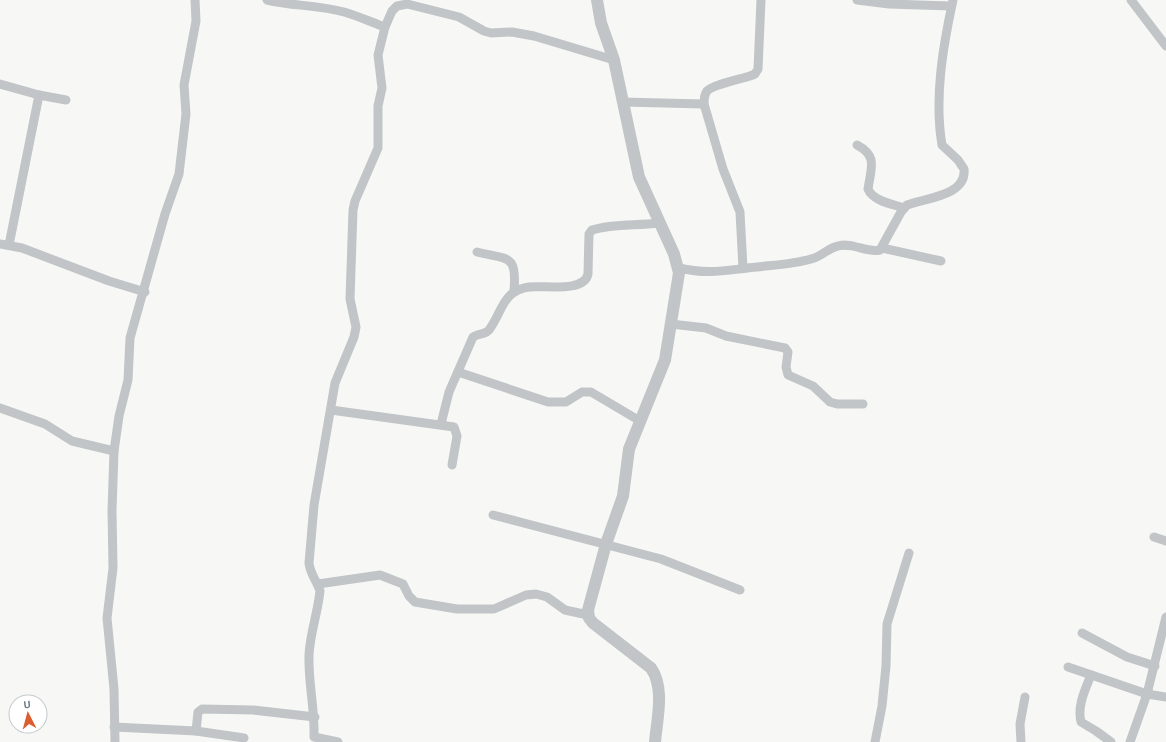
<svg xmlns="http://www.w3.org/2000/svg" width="1166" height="742" viewBox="0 0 1166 742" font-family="'Alegreya Sans',sans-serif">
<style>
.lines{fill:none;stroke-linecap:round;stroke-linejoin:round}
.minor{stroke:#c1c5c8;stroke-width:9}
.tertiary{stroke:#c1c5c8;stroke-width:12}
</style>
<rect width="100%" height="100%" fill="#f7f8f5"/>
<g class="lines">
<g class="minor">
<path d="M267 0C292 6 319 5 344 12 358 16 371 22 385 27"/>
<path d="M857 0 889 4 951 6"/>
<path d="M1131 0 1166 46"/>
<path d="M0 84 39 95 66 100"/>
<path d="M622 102 704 104"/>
<path d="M857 145C878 156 871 168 868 189 873 201 892 204 904 208"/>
<path d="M0 244 22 248 109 281 145 292"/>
<path d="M9 245 39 95"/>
<path d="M882 248 941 261"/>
<path d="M477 252C509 260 517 254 514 291"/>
<path d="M679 268C710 275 726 270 757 267 775 265 794 264 811 259 821 257 828 248 838 246 853 242 866 253 880 250L901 212 907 205C925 198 967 196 964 169L958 160 942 145C934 98 943 46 953 0"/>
<path d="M743 268 740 212 723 169 704 104C704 99 704 95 707 91 712 85 741 79 750 76L755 74 758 69 761 0"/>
<path d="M671 324 706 328 726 336 785 348 788 352 786 367 788 375 813 386 830 402 837 404H863"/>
<path d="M458 372 548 402H566L582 392H591L640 421"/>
<path d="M0 408 45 424 72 441 114 451"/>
<path d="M331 410 454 427 457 436 452 465"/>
<path d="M441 424 449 392 473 337C478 333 485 335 489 330 503 311 502 291 529 287 544 285 584 293 588 274L589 234 592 230C614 223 636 226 659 223"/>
<path d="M493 515 661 559 740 590"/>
<path d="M1154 537 1166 541"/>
<path d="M318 584 380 575 403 584 409 596 415 602 457 609H494L526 595 536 594 547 597 565 610 588 615"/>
<path d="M1082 633 1127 657 1155 666"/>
<path d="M1068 667 1147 694 1166 697"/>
<path d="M1091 675C1085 690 1077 706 1081 722L1096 731 1111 742"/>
<path d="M114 727 196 731 244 738"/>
<path d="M196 731 198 712 202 709 253 710 315 717"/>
<path d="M115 742 114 689 107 618 113 568 112 511 114 451 119 416 128 380 130 338 165 214 179 174 186 114 184 85 196 21 195 0"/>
<path d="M338 742 314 737C315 709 308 682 309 655 310 633 318 612 320 591 317 581 310 574 309 563L314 505 335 383 354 337 356 327 350 299 353 210 355 201 378 148V106L382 88 378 55 385 27 392 11 397 6 407 4 459 17 484 31 491 33 512 32 534 36 614 60"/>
<path d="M875 742 882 706 886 666 887 624 909 553"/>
<path d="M1021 742 1020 724 1025 697"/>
<path d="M1130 742 1147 694 1166 617"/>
</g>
<path class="tertiary" d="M597 0 601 23 614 60 639 177 674 254 679 273 665 360 629 449 623 496 606 544 588 610 589 618 593 623 651 668C665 688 657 719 655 742"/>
</g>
<g transform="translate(28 714) rotate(354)"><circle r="19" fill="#ffffff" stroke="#c3c9ce"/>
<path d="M0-3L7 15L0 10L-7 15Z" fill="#dc5e30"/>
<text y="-6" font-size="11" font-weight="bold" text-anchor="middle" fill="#687785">U</text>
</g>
</svg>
